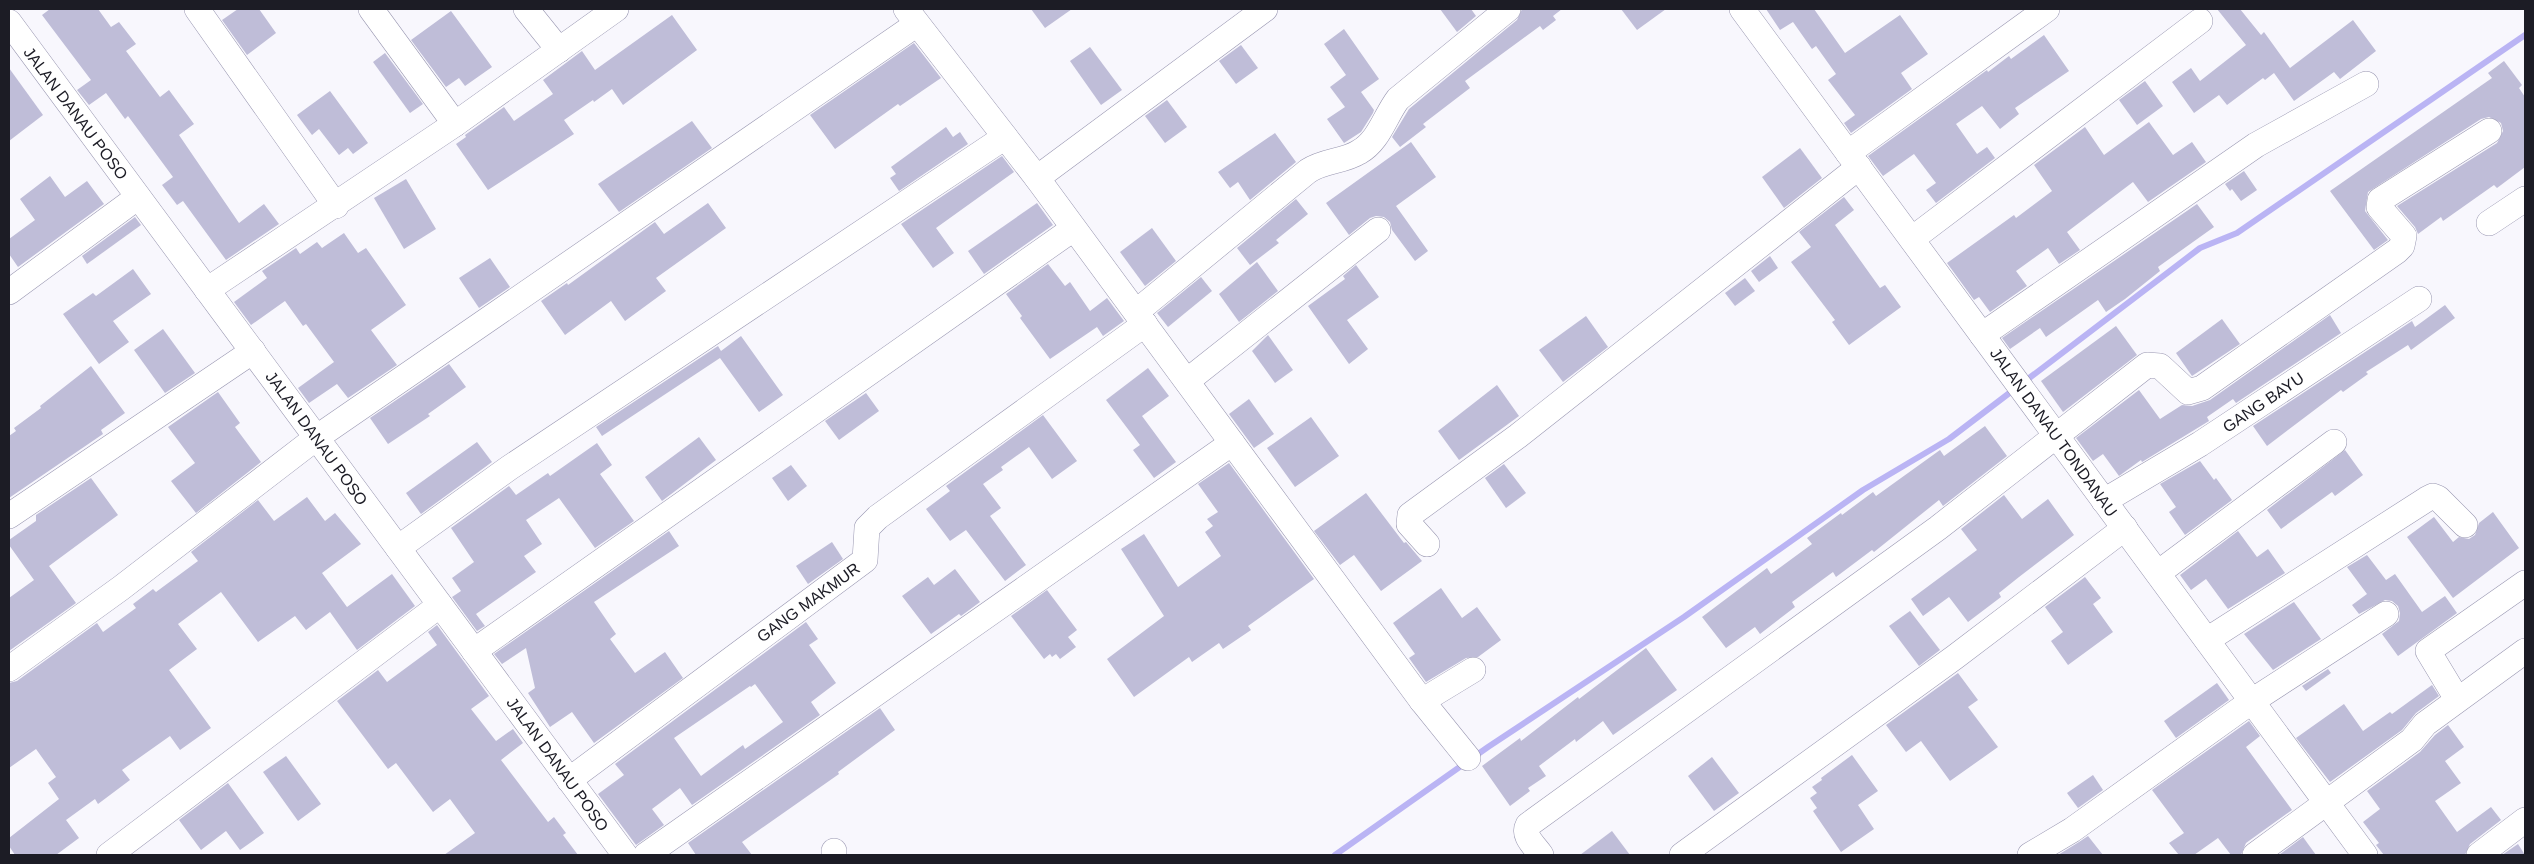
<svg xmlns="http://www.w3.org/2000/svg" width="2534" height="864" viewBox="0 0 2534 864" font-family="Arial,sans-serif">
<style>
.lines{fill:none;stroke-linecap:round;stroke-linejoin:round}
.stream{stroke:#bab4f4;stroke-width:6}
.building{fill:#bfbdd8;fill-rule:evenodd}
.minor-casing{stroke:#9997b1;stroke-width:26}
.minor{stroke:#fff;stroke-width:25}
.labels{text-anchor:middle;stroke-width:4;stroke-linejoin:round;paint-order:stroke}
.street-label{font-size:16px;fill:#1c1c25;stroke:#fff}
</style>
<rect width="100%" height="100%" fill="#f8f7fd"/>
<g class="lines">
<g class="stream">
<path d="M2024 382 2200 248 2237 233 2525 35"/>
<path d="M1335 855 1488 747 1684 617 1863 490 1949 439 2016 388"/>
</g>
</g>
<g class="building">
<path d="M50 9H98L111 27 119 22 136 44 126 51 160 97 169 90 194 124 179 135 239 223 264 204 279 224 226 260 183 201 177 205 162 185 173 177 128 116 125 119 106 93 89 105 77 90 91 80 42 15Z"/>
<path d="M238 9H259L276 33 247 55 222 20Z"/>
<path d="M1031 9H1072L1045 28Z"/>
<path d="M1440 9H1471L1476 16 1457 32Z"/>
<path d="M1522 9H1562L1553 16 1556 20 1543 30 1540 26 1465 81 1470 88 1423 124 1426 127 1400 147 1392 137 1409 109 1517 20Z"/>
<path d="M1621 9H1666L1637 30Z"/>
<path d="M1766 9H1814L1845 53 1900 15 1928 54 1901 73 1912 89 1851 133 1844 123 1855 115 1828 80 1836 74 1816 46 1812 49 1793 22 1780 30Z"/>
<path d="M2217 9H2240L2261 35 2264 32 2290 68 2353 20 2376 51 2340 79 2334 72 2294 101 2274 73 2265 80 2263 78 2227 105 2219 95 2194 113 2172 82 2191 68 2200 81 2246 45Z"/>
<path d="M451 11 492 67 465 86 459 78 446 87 411 40Z"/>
<path d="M672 15 697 50 623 105 612 89 594 102 593 100 564 120 574 134 488 190 456 144 466 137 465 135 504 107 514 121 553 94 543 80 582 51 595 70Z"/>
<path d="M1344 29 1379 79 1361 92 1374 110 1373 113 1361 132 1344 143 1327 119 1345 107 1330 87 1346 75 1324 44Z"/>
<path d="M2044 35 2069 71 2015 108 2019 114 2000 129 1982 106 1956 124 1977 154 1987 147 1995 158 1936 203 1926 190 1936 183 1914 154 1883 176 1868 156 1987 70 1988 72 2009 56 2011 59Z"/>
<path d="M914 43 941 78 900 106 898 104 835 149 810 115Z"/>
<path d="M1241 45 1258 68 1236 84 1219 61Z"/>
<path d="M1090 47 1122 90 1101 105 1070 61Z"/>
<path d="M385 53 423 104 410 113 373 62Z"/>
<path d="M2504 61 2522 85 2519 88 2525 97V167L2497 188 2494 185 2443 221 2441 217 2418 234 2415 227 2397 206 2497 143 2503 131 2501 123 2489 117 2481 119 2368 192 2365 211 2388 240 2374 250 2330 191 2492 78 2488 73Z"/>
<path d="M9 68 43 115 9 141Z"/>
<path d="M2145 81 2163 106 2137 125 2119 100Z"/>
<path d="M330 91 368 143 353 154 348 148 339 155 319 129 312 135 297 115Z"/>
<path d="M1167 100 1187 127 1165 143 1145 116Z"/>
<path d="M692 121 712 148 619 212 598 184Z"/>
<path d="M2149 122 2173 155 2192 142 2206 162 2148 202 2133 182 2067 232 2080 250 2059 264 2048 248 2016 271 2027 286 1990 312 1979 297 1974 300 1947 263 2014 215 2016 218 2052 191 2034 165 2085 127 2104 155Z"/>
<path d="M946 127 953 137 960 132 968 144 899 191 890 178 896 174 891 167Z"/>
<path d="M1275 133 1296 162 1250 200 1238 182 1230 188 1218 172Z"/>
<path d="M1411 142 1436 177 1396 206 1428 251 1415 261 1392 230 1390 222 1384 217 1376 216 1370 218 1349 235 1326 203Z"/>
<path d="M1800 148 1822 178 1784 208 1762 177Z"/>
<path d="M1002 156 1014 172 936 228 954 253 933 268 901 224Z"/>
<path d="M2244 171 2257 190 2241 201 2232 189 2230 191 2225 184Z"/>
<path d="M50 176 65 197 87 181 104 204 18 267 9 254V239L35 220 20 199Z"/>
<path d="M406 179 436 229 404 249 374 198Z"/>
<path d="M1844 197 1854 210 1835 225 1880 288 1885 285 1901 307 1849 345 1832 322 1835 320 1791 262 1811 247 1799 232Z"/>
<path d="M1296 199 1308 214 1276 240 1279 243 1250 265 1237 248Z"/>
<path d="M708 203 726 228 656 278 666 291 625 321 611 301 565 335 541 301 567 283 568 285 655 222 664 234Z"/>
<path d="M1037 203 1053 225 984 274 968 251Z"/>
<path d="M2197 204 2214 227 2158 267 2160 271 2125 299 2106 312 2098 300 2046 337 2040 328 2010 349 2002 338Z"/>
<path d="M135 217 141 225 87 264 82 256Z"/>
<path d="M1152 228 1176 261 1145 286 1120 252Z"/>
<path d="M344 233 358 253 366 248 406 305 371 330 397 365 348 398 337 384 309 403 298 388 334 362 306 324 303 326 285 301 251 325 234 302 267 278 262 271 296 248 300 254 317 242 322 248Z"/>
<path d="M1770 256 1778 268 1759 282 1751 271Z"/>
<path d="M490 258 510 287 479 308 459 278Z"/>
<path d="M1257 262 1278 291 1239 322 1219 294Z"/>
<path d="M1048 264 1065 286 1070 282 1090 311 1107 298 1124 321 1103 336 1097 327 1050 359 1020 318 1022 316 1006 294Z"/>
<path d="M1356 265 1379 297 1347 320 1368 349 1349 364 1308 306 1345 279 1343 276Z"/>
<path d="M133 269 151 294 113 321 129 342 99 364 63 314 93 293 96 296Z"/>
<path d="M1201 277 1212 291 1168 327 1157 313Z"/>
<path d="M1745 278 1755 291 1735 306 1725 293Z"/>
<path d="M2445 305 2455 318 2411 350 2408 345 2366 372 2368 374 2343 392 2341 390 2267 446 2253 426 2412 321 2415 327Z"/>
<path d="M2330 315 2341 333 2236 403 2233 399 2207 417 2209 421 2142 462 2141 460 2119 476 2103 454 2093 461 2076 438 2139 390 2160 419 2182 405 2192 406 2210 400Z"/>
<path d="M1586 316 1608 347 1563 382 1539 350Z"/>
<path d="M2222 319 2240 344 2192 376 2176 353Z"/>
<path d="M2116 326 2137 355 2063 412 2041 381Z"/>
<path d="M163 329 195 373 165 393 134 350Z"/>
<path d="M1268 335 1293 370 1275 383 1252 351Z"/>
<path d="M741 336 783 395 759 412 720 358 602 436 596 427 718 346 721 351Z"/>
<path d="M449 364 466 387 428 414 430 416 388 444 370 418Z"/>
<path d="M91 366 125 413 101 430 103 434 9 498V436L16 431 14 428 41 408 40 406Z"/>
<path d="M1148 368 1169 396 1142 416 1176 462 1154 478 1133 450 1140 445 1106 400Z"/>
<path d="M1497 385 1519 416 1459 460 1438 431Z"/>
<path d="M218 392 240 423 235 427 261 462 196 513 171 481 195 463 168 427Z"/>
<path d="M866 393 879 411 839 440 825 421Z"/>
<path d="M1249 399 1274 434 1254 448 1229 414Z"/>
<path d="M1043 415 1077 461 1052 479 1029 447 1001 467 1003 470 983 484 1001 508 990 516 1026 565 1005 581 966 530 950 541 926 509 950 491 946 486Z"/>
<path d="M1311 417 1339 456 1295 487 1267 448Z"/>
<path d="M1985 426 2007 456 1943 506 1939 500 1874 552 1872 550 1836 577 1833 572 1792 602 1795 607 1760 634 1755 627 1726 648 1702 617 1767 568 1771 574 1812 544 1807 538 1841 513 1842 515 1873 492 1876 496 1940 450 1944 456Z"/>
<path d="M699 437 716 460 662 501 645 477Z"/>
<path d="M477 442 492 462 421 514 406 493Z"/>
<path d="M597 443 612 465 600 474 634 521 595 548 559 498 526 520 542 544 524 556 536 572 476 614 485 626 477 631 452 597 461 591 452 578 474 562 451 528 509 486 516 495 548 473 550 476Z"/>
<path d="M2345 450 2363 475 2335 496 2332 492 2281 529 2267 510Z"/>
<path d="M2200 461 2214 480 2216 478 2232 500 2185 535 2169 512 2176 507 2160 484Z"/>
<path d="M1229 463 1314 579 1248 626 1251 630 1223 649 1219 643 1192 662 1189 657 1134 697 1107 659 1164 616 1121 549 1144 534 1178 587 1221 556 1205 532 1213 526 1207 519 1218 512 1198 484Z"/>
<path d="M1504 464 1526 493 1506 508 1485 478Z"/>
<path d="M791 465 807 486 788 501 772 478Z"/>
<path d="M91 478 118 515 49 566 76 603 9 651V598L34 580 9 545V540L36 521V515Z"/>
<path d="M1366 493 1404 543 1406 542 1422 561 1381 591 1354 555 1340 565 1314 531Z"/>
<path d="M2004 495 2022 519 2048 499 2074 535 2019 577 1999 593 2001 597 1968 622 1949 597 1923 616 1911 599 1977 550 1961 529Z"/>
<path d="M307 497 325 521 335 513 361 544 322 573 347 607 392 574 415 606 357 650 330 612 306 630 295 616 258 642 221 592 178 624 197 649 169 670 211 728 180 750 170 736 122 770 130 780 98 804 95 799 66 820 79 838 56 855H15L9 846V838L59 799 48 783 56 777 36 749 9 768V683L17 681 97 623 103 632 136 608 133 604 153 589 156 592 198 561 191 552 258 500 274 521Z"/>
<path d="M2493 512 2519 548 2453 598 2407 537 2434 517 2453 542 2459 537 2469 539 2475 535 2479 523Z"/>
<path d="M669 531 679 546 594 602 616 634 610 639 635 673 665 652 683 678 594 743 572 712 550 727 528 693 535 688 526 648 502 664 494 654Z"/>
<path d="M2238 531 2257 557 2268 549 2285 573 2228 609 2206 579 2191 590 2180 575Z"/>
<path d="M832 542 843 559 808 584 796 566Z"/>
<path d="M2367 555 2386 580 2395 574 2422 612 2445 596 2457 613 2398 656 2382 634 2399 621 2400 613 2398 606 2392 601 2385 600 2359 614 2352 605 2367 594 2347 567Z"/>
<path d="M955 569 980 602 961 616 959 614 931 634 902 596 928 577 934 585Z"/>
<path d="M2085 577 2101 598 2093 604 2113 632 2068 665 2051 641 2063 632 2045 607Z"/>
<path d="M1441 588 1462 618 1477 607 1501 640 1478 657 1466 658 1426 682 1409 658 1415 654 1393 623Z"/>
<path d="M1047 590 1077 630 1068 637 1076 647 1060 659 1056 654 1052 657 1050 654 1044 659 1011 616Z"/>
<path d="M2294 602 2321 639 2273 670 2244 634Z"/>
<path d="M1910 611 1940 650 1919 666 1889 626Z"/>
<path d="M806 622 818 639 809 645 836 683 811 702 820 715 692 805 680 788 652 809 664 825 636 845 598 794 624 775 615 764ZM755 684 783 722 745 749 743 745 701 776 674 738 750 686 751 687Z"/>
<path d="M437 625 489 696 471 709 496 741 513 729 523 743 501 760 548 822 554 817 566 833 563 835 578 855H444L475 833 450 799 433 812 396 763 388 769 337 701 378 670 387 682 437 645 428 632Z"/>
<path d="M1646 648 1677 690 1613 735 1603 721 1576 742 1575 739 1539 766 1546 776 1528 788 1530 791 1510 806 1482 766 1520 738 1521 741 1578 697 1579 699Z"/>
<path d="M2328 669 2331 673 2306 691 2302 686Z"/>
<path d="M1958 673 1978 700 1968 707 1998 747 1950 781 1921 741 1906 752 1886 725Z"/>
<path d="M2217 683 2229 700 2176 738 2164 721Z"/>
<path d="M2432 685 2439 696 2416 713 2402 730 2330 782 2296 738 2344 704 2363 731 2390 712 2392 714Z"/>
<path d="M880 708 895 730 838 772 839 774 742 842 752 855H696L688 843Z"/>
<path d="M2249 721 2260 736 2246 747 2292 810 2246 843 2241 855H2231L2218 838 2194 855H2179L2169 843 2184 833 2152 790Z"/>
<path d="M2448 725 2464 747 2445 761 2461 783 2435 801 2457 832 2491 807 2501 820 2470 844 2465 855H2384L2376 845 2379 843 2363 822 2380 809 2367 791 2420 752 2435 735Z"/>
<path d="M1852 755 1878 791 1858 805 1874 829 1841 852 1813 811 1817 808 1810 798 1817 793 1812 787 1822 780 1821 778Z"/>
<path d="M286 756 321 804 298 821 263 772Z"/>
<path d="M1712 757 1739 793 1714 811 1688 776Z"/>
<path d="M2093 775 2103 790 2078 808 2067 793Z"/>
<path d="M228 783 264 833 240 850 226 831 201 850 179 820Z"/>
<path d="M1612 831 1630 855H1580Z"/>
<path d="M2088 836 2103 855H2058L2079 842Z"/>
<path d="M2303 837 2316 855H2279Z"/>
<path d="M2518 844 2525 855H2502Z"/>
</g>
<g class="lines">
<g class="minor-casing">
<g id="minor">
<path d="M197 9 336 206"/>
<path d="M371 9 455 124"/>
<path d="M526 9 559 50"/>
<path d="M906 9 1037 178 1422 701 1468 758"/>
<path d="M1742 9 2365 855"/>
<path d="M9 22 625 855"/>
<path d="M1848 153 2047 9"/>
<path d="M1037 178 1265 9"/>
<path d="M2489 223 2525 199"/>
<path d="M1912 239 2200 21"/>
<path d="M207 290 455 124 616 9"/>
<path d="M9 292 138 197"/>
<path d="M1136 312 1308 171C1325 160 1343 162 1359 152 1379 141 1385 116 1398 99L1508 9"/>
<path d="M1982 335 2256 145 2366 84"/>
<path d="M1187 381 1378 230"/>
<path d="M2104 501 2200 444 2419 299"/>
<path d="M9 516 253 351"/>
<path d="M1427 544 1409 524 1410 515 1518 436 1859 167"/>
<path d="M398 548 509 468 1005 137"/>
<path d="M2158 573 2334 442"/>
<path d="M2207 640 2427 499 2433 496 2438 498 2465 525"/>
<path d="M474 651 1073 229"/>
<path d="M9 669 121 588 316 438 917 24"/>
<path d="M2457 699 2428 651 2525 583"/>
<path d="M1422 701 1473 670"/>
<path d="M569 780 865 560 867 528 878 517 1145 324"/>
<path d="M834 851V855"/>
<path d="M109 855 440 605"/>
<path d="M646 855 1232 443"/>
<path d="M1541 855C1535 846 1522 836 1528 825L1938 528 2147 365 2160 366 2188 392 2202 388 2397 251 2402 246 2404 236 2379 207 2380 200 2489 131"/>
<path d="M1682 855 1955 657 2125 528"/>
<path d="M2030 855 2072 830 2252 701 2386 614"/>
<path d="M2255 855 2412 740 2425 724 2525 651"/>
<path d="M2479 855 2525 820"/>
</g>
</g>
<use href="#minor" class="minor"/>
</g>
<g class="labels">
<g class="street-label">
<text transform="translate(76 113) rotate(53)" y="6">JALAN DANAU POSO</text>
<text transform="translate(2263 402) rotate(-34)" y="6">GANG BAYU</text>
<text transform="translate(2054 432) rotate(54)" y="6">JALAN DANAU TONDANAU</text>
<text transform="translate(317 438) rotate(54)" y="6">JALAN DANAU POSO</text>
<text transform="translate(808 602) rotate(-36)" y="6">GANG MAKMUR</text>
<text transform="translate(558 764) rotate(54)" y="6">JALAN DANAU POSO</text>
</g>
</g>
<rect width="2534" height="864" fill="none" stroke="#1c1c25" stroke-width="20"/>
</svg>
